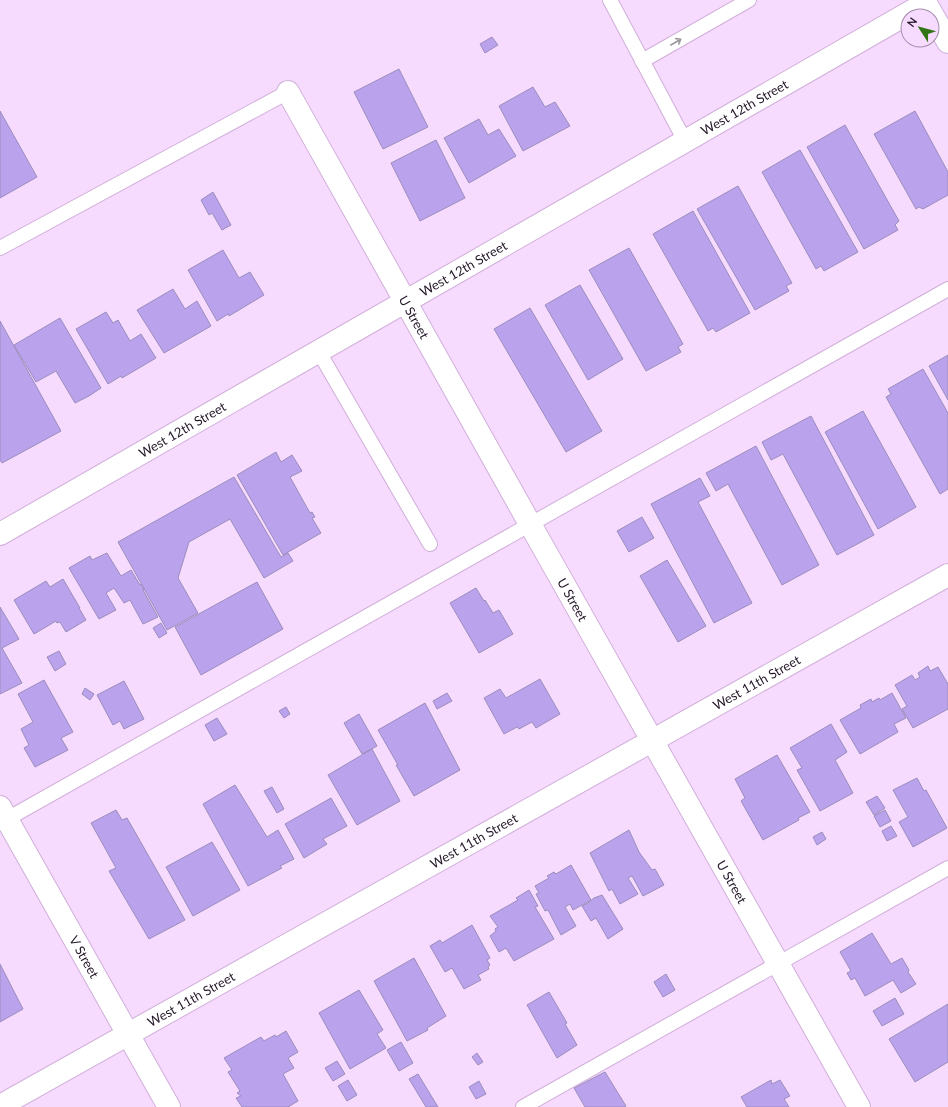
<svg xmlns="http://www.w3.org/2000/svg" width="948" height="1107" viewBox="0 0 948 1107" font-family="Lato,sans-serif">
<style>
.building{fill:#baa3ec;stroke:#9b8dbc}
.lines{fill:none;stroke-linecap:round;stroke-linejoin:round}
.lane-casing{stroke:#d0aed9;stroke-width:16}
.street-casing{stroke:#d0aed9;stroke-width:24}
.lane{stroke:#fff;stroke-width:14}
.street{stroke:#fff;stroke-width:22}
.oneway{stroke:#9c979e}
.labels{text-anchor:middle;stroke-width:3.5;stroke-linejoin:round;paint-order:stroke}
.street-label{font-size:13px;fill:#241728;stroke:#f7dbff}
</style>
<rect width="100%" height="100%" fill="#f7dbff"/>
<g class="building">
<path d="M492 37 498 45 485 53 480 44Z"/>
<path d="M399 69 428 127 383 149 354 92Z"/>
<path d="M533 87 545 107 555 102 570 126 523 151 499 106Z"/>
<path d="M0 111 37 177 0 198Z"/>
<path d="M915 111 948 172V195L923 209 919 207 916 209 874 134Z"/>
<path d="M479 119 488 135 499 129 516 156 469 183 444 138Z"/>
<path d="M845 125 899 221 895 225 898 230 864 249 807 147Z"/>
<path d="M436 140 465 198 420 221 391 163Z"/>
<path d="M800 150 858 252 824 271 821 266 816 269 762 172Z"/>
<path d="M738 186 792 283 786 286 789 291 755 310 697 209Z"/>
<path d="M213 192 231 225 222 230 212 213 209 215 201 200Z"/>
<path d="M693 211 750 313 716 332 713 328 708 331 653 234Z"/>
<path d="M629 248 683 344 678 347 681 352 646 371 589 270Z"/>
<path d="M223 250 239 278 250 272 264 295 229 316 228 314 217 321 188 270Z"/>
<path d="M580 285 623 359 588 380 545 305Z"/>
<path d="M173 289 185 309 197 301 211 326 164 353 137 310Z"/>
<path d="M530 308 602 431 566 452 494 329Z"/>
<path d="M106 312 113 323 118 320 130 341 141 334 156 358 122 378 121 376 108 384 76 329Z"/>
<path d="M60 318 101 388 89 396 75 403 56 371 36 382 14 345Z"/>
<path d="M0 321 61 431 2 463 0 460Z"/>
<path d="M948 355V400L929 366Z"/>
<path d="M923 369 948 413V489L940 494 886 397 891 394 888 389Z"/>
<path d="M863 411 916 507 878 529 825 432Z"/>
<path d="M811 416 874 535 837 555 783 454 771 460 762 442Z"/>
<path d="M756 446 819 565 782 585 728 484 716 491 706 473Z"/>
<path d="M276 452 281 462 292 455 302 471 290 477 310 513 312 512 315 517 312 518 321 533 283 555 237 475Z"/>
<path d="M234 477 281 557 288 553 293 561 264 578 230 519 189 542 178 578 198 613 167 630 118 542Z"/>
<path d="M700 478 710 496 698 502 752 603 714 623 651 504Z"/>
<path d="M642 517 654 538 629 552 617 531Z"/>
<path d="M107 553 121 576 131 570 140 585 141 584 144 589 143 590 158 617 143 624 130 600 124 603 114 588 106 593 116 610 99 619 69 568 90 556 92 560Z"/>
<path d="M667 560 706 626 678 642 640 576Z"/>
<path d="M63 579 80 608H79L86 620 66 632 60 622 57 623 56 621 34 634 14 600 46 581 50 587Z"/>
<path d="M257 582 283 629 201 675 175 627Z"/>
<path d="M476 588 484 601 485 600 493 613 499 610 513 634 479 653 450 603Z"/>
<path d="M0 607 19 639 2 648 22 683 0 694Z"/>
<path d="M161 623 167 633 159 638 153 628Z"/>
<path d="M59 651 66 664 55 671 47 657Z"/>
<path d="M928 666 930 671 938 667 948 684V709L913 728 902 709 907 706 895 685 912 675 915 680 920 677 918 673Z"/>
<path d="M540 679 560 714 536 728 532 722 519 729 517 727 504 734 484 698 500 689 506 698Z"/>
<path d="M44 680 73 732 61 738 68 750 35 767 24 748 29 745 21 729 33 722 18 694Z"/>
<path d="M124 681 144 719 124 729 120 721 113 725 97 695Z"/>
<path d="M85 688 94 694 90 700 82 694Z"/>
<path d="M447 693 452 701 437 709 433 701Z"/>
<path d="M892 693 906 718 894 724 898 732 860 754 840 720 861 708 860 705 871 699 872 702 879 698 880 700Z"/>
<path d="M425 703 460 770 414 796 396 765H398L378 730Z"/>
<path d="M286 707 290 714 284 718 279 711Z"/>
<path d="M359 714 377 746 362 754 344 723Z"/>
<path d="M217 718 227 734 214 741 205 725Z"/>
<path d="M831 724 847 752 835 760 853 793 820 811 797 770 802 768 790 748Z"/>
<path d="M372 749 400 801 357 825 328 775Z"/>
<path d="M777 755 810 812 798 818 799 820 763 840 741 801 745 798 735 779Z"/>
<path d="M917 778 924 791 926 790 947 828 913 847 899 822 908 817 893 790Z"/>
<path d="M235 785 267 837 278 830 294 859 280 866 282 868 248 886 203 804Z"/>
<path d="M272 787 284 809 277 813 264 791Z"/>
<path d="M877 796 885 808 874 815 866 802Z"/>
<path d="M331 798 347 826 323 839 327 844 304 858 285 824Z"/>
<path d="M116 810 122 820 127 818 185 920 149 939 109 871 116 868 91 823Z"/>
<path d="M885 810 891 821 880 827 874 816Z"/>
<path d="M891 826 897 836 887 841 882 831Z"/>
<path d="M629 830 639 852 652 870 655 869 664 885 643 896 632 876 628 878 638 894 620 904 612 889 609 891 590 853Z"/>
<path d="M822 832 826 839 817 845 813 837Z"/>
<path d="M212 842 240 890 193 916 166 867Z"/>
<path d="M571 865 591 900 573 910 570 904 565 907 576 926 561 935 548 910 545 911 536 894 539 893 535 886 549 878 547 876 554 872 556 874Z"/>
<path d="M529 890 538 906 535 907 554 939 514 961 506 948 499 952 490 936 496 931 495 929 498 927 490 916 518 900 516 898Z"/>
<path d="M602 895 623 929 608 939 596 918 591 921 582 906 588 903 594 898Z"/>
<path d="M472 925 490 958 487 960 490 965 488 967 489 969 478 975 481 980 464 989 452 968 445 972 430 946 440 940 442 943Z"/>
<path d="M872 933 891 964 902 958 909 970 908 972 916 984 901 993 893 980 865 996 855 978 851 980 847 973 851 971 840 952Z"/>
<path d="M414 958 446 1016 427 1028 428 1030 407 1041 374 981Z"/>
<path d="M0 964 23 1009 0 1022Z"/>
<path d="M666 974 675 990 663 997 654 982Z"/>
<path d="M359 990 383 1030 377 1034 386 1048 350 1069 319 1013Z"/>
<path d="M549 992 567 1023 565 1024 577 1045 557 1058 527 1005Z"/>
<path d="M895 998 904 1014 882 1026 873 1011Z"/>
<path d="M948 1004V1062L915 1082 889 1039Z"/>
<path d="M286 1031 298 1052 288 1058 294 1068 283 1074 298 1101 288 1107H242L236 1098 241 1096 237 1093 240 1091 228 1072 232 1070 224 1058 261 1037 264 1041 275 1035 276 1037Z"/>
<path d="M401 1042 413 1063 399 1071 387 1050Z"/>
<path d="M477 1053 483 1062 478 1065 472 1057Z"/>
<path d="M337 1061 345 1074 333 1081 325 1068Z"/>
<path d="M605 1072 626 1106 624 1107H585L574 1088Z"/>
<path d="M418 1074 438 1107H426L409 1079Z"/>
<path d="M348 1080 357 1095 347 1101 338 1086Z"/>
<path d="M771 1080 772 1084 780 1080 790 1096 784 1099 789 1107H747L741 1097Z"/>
<path d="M479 1081 486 1094 476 1099 469 1087Z"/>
</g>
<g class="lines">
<g class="lane-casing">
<g id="lane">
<path d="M610 0 685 141"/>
<path d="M642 61 749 0"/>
<path d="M0 248 288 92"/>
<path d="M319 352 430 544"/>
<path d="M0 823 948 289"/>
<path d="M523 1107 948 868"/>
</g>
</g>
<g class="street-casing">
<g id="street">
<path d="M924 0 948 42"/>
<path id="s1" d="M288 92 530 524 859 1107"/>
<path id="s2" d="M0 534 926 3"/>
<path id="s3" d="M0 807 169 1107"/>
<path id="s4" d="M0 1106 948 575"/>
</g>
</g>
<use href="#lane" class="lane"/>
<use href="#street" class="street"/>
</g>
<defs><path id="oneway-shaft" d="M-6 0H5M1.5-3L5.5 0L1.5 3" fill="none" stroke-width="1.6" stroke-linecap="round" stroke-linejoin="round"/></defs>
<use class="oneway" href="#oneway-shaft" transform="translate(676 42) rotate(-30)"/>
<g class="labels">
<g class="street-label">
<text dy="5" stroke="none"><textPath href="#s2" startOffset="858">West 12th Street</textPath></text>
<text dy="5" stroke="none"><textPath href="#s2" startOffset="534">West 12th Street</textPath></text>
<text dy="5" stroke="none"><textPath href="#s1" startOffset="258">U Street</textPath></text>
<text dy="5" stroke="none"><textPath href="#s2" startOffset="210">West 12th Street</textPath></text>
<text dy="5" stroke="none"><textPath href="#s1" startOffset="582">U Street</textPath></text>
<text dy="5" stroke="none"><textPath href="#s4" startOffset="867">West 11th Street</textPath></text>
<text dy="5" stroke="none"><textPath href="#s4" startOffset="543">West 11th Street</textPath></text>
<text dy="5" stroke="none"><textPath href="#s1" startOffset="906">U Street</textPath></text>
<text dy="5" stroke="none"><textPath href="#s3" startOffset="172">V Street</textPath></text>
<text dy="5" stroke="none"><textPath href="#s4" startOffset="219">West 11th Street</textPath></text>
</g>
</g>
<g transform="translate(920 28) rotate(306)"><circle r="19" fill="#f7dbff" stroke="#a38da9"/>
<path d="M0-3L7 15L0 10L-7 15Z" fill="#327514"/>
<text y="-6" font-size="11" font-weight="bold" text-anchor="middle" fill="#241728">N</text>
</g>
</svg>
